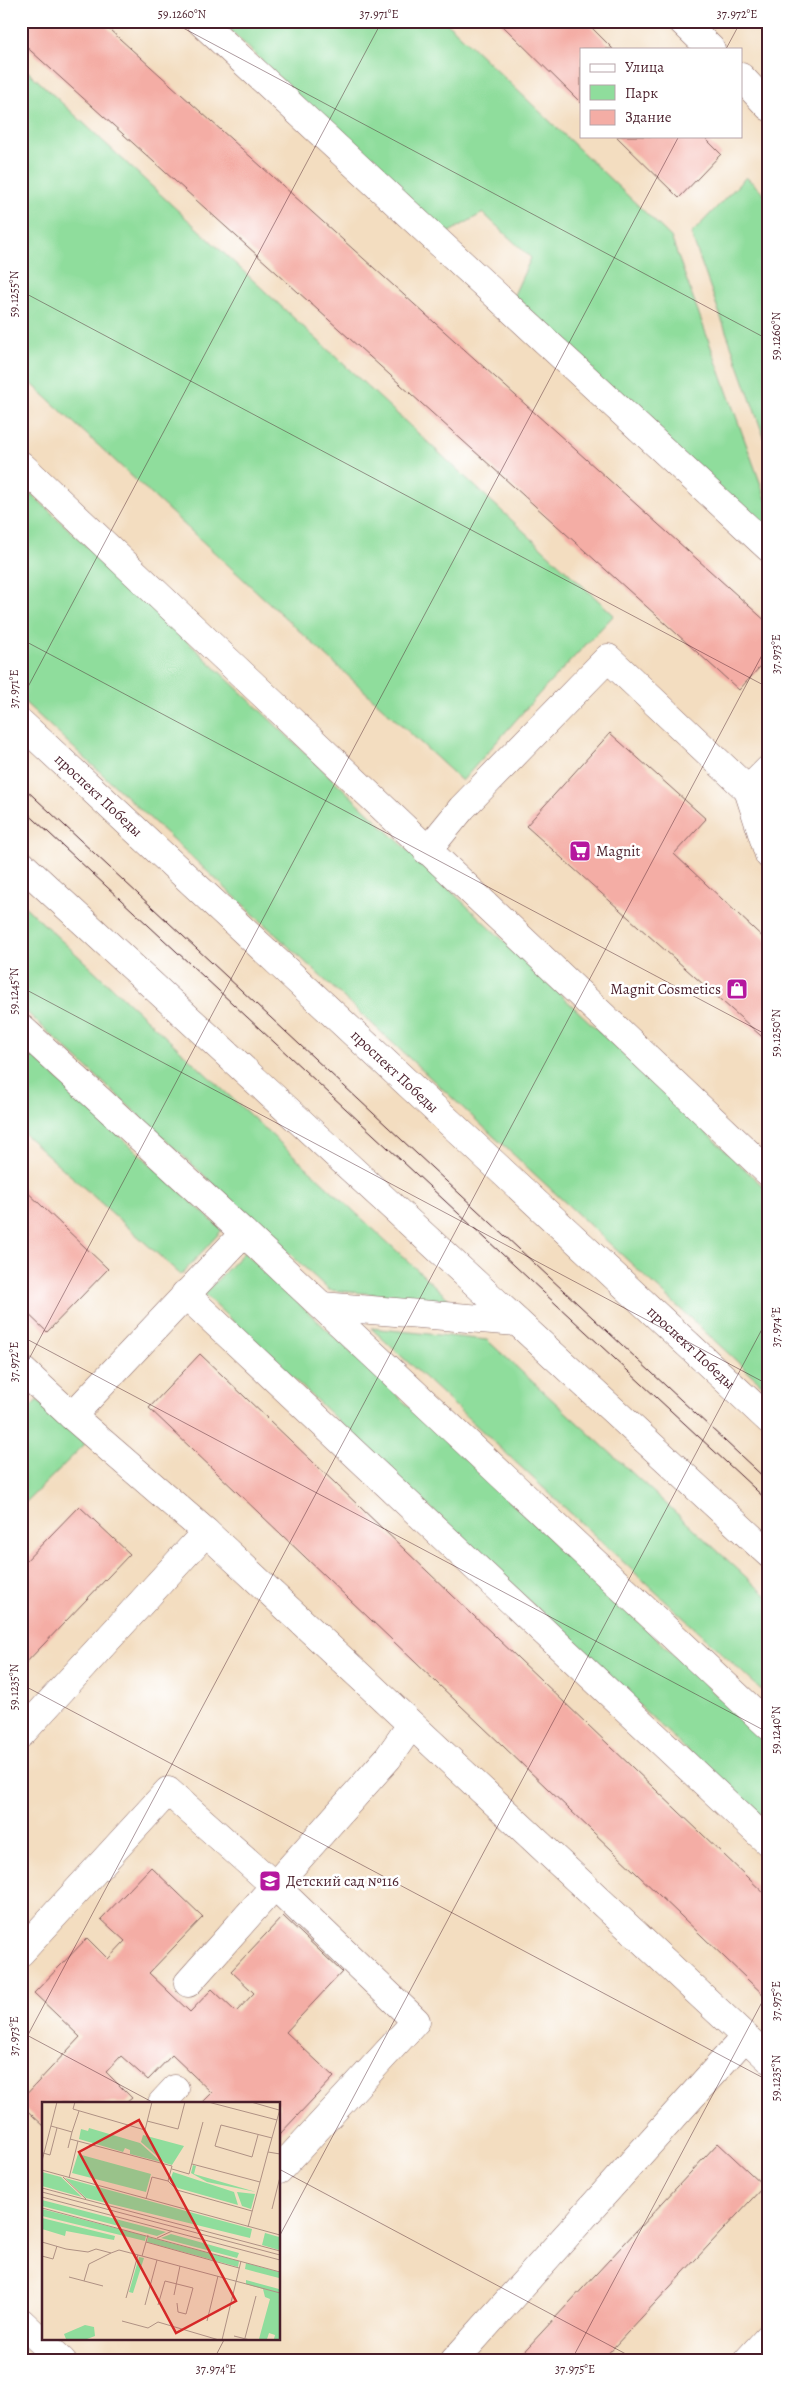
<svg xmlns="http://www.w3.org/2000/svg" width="790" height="2382" viewBox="0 0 790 2382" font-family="Alegreya,serif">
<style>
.green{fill:#8fdd9c;stroke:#6c7e64}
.building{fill:#f4ada5}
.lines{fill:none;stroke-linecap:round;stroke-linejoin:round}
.minor-casing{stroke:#85625f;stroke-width:29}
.major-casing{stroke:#85625f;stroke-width:29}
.minor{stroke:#fff;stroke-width:28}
.major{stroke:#fff;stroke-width:28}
.tram{stroke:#4a1f2b;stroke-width:1}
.ticks{fill:none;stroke:#4a1f2b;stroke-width:1;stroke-opacity:0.45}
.labels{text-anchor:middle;stroke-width:5;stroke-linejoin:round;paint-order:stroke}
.street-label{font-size:15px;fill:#4a1f2b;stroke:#fff}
.poi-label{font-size:15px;fill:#4a1f2b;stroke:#fff;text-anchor:start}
.inset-road{fill:none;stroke:#af9184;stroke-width:1}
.view{fill:#d62828;fill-opacity:0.15;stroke:#d62828;stroke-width:2.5}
.inset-edge{fill:none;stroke:#4a1f2b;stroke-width:2.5}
.neatline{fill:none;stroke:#4a1f2b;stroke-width:2}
.ticks-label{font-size:12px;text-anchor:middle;fill:#4a1f2b}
</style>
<rect width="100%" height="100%" fill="#fff"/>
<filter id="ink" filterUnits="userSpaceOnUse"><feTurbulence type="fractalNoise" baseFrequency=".02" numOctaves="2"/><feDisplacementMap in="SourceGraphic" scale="10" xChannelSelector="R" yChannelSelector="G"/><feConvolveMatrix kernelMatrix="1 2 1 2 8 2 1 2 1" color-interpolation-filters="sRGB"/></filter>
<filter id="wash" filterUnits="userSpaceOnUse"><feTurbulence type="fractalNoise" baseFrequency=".0096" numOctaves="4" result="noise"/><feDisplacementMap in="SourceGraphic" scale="20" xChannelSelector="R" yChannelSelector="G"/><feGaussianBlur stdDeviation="1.12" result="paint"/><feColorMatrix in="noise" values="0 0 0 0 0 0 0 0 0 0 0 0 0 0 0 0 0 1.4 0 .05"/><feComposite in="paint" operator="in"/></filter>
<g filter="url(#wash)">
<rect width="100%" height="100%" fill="#f3ddc0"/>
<g class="green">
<path d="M221 21H445L671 237 769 507V538L512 299 531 258 483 213 442 236Z"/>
<path d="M21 65 614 615 539 694 462 781 21 374Z"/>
<path d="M746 177 769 198V451L691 234Z"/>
<path d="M21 484 769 1192V1391L21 699Z"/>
<path d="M21 903 451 1301 329 1290 21 1007Z"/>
<path d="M21 1045 222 1230 181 1275 21 1131Z"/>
<path d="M244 1252 769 1744V1828L204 1294Z"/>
<path d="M371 1328 487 1340 769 1598V1697Z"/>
<path d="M37 1400 85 1444 21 1507V1418Z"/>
</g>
<g id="blocks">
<g class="building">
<path d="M21 21H100L769 624V657L739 690 21 42Z"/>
<path d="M498 21H585L613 49H581V103Z"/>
<path d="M616 136H703L721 154 679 198Z"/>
<path d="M610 733 706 819 674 854 769 943V1043L526 826Z"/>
<path d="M21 1186 108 1269 47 1332 21 1307Z"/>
<path d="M200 1354 769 1898V2000L149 1408Z"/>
<path d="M79 1506 130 1554 21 1668V1566Z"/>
<path d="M151 1867 203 1917 149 1973 190 2012 212 1989 236 2012 254 1993 231 1971 283 1916 342 1972 286 2032 334 2077 279 2135V2103H202L212 2093 172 2055 148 2080 121 2056 106 2072 132 2098 126 2103H44V2126L21 2105V2100L80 2037 34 1993 87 1938 108 1959 125 1941 101 1919Z"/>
<path d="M718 2143 764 2186 601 2361H515Z"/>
</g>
</g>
</g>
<g filter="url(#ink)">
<use href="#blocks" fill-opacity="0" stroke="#85625f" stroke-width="1"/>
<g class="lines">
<g class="minor-casing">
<g id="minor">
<path d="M200 21 769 548"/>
<path d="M682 21 711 49"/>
<path d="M741 77 769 107"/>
<path d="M21 465 769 1173"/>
<path d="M748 790 769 855"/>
<path d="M427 851 462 808 608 658 748 790 769 769"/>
<path d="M21 1028 244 1233 769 1726"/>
<path d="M244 1233 72 1416 206 1532 769 2059"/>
<path d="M185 1294 769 1843"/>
<path d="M322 1306 517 1322"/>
<path d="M21 1369 72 1416"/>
<path d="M21 1734 206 1532"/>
<path d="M21 1952 168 1791 275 1886 416 2021 279 2170"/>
<path d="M188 1983 388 1758 411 1725"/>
<path d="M162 2103 175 2089"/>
<path d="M21 2322 62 2361"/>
<path d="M454 2361 745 2037"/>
<path d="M747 2361 769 2337"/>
</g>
</g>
<g class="major-casing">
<g id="major">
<path id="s1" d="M21 723 769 1420"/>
<path d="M21 864 769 1554"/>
</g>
</g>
<use href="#minor" class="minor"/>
<use href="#major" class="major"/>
<g class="tram">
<path d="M21 785 769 1482"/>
<path d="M21 807 769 1502"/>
</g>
</g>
</g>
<path class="ticks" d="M170 21 769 340M21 27 24 21M726 49 741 21M21 291 769 688M21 639 769 1036M21 700 382 21M21 987 769 1385M21 1336 769 1733M21 1374 679 136M21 1684 769 2081M21 2032 154 2103M21 2048 769 642M279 2169 639 2361M279 2237 769 1316M213 2361 225 2338M571 2361 769 1989"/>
<defs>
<g id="supermarket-square" transform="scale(1.125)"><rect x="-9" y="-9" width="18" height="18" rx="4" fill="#b5179e" stroke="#fff"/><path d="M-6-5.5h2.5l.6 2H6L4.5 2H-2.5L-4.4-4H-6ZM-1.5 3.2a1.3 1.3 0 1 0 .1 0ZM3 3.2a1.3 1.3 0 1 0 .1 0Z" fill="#fff"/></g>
<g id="shop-square" transform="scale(1.125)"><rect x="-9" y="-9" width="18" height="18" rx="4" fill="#b5179e" stroke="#fff"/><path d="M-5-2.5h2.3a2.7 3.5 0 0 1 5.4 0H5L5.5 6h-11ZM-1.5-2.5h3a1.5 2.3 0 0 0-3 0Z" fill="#fff"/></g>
<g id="school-square" transform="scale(1.125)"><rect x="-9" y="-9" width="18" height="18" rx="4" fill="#b5179e" stroke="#fff"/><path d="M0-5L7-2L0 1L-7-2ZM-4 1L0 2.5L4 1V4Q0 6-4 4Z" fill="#fff"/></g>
</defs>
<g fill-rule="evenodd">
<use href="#supermarket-square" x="580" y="851"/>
<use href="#shop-square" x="737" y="989"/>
<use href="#school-square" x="270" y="1881"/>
</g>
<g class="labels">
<g class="street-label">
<text dy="5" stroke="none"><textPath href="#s1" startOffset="106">проспект Победы</textPath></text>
<text dy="5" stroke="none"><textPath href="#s1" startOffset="511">проспект Победы</textPath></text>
<text dy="5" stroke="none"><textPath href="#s1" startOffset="916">проспект Победы</textPath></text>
</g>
<g class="poi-label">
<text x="596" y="856">Magnit</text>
<text x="721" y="994" text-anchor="end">Magnit Cosmetics</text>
<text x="286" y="1886">Детский сад №116</text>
</g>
</g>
<g transform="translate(42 2102)">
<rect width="238" height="238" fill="#f3ddc0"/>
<path d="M47 26 98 41 119 60 88 52V48L83 46 81 50 37 37 39 27 46 29ZM101 33 142 44 130 63 123 61 99 40ZM36 52 109 72 104 90 30 71ZM151 63 154 64 152 72 214 90 165 80 149 71ZM0 70 19 75 40 95 0 84ZM131 70 192 90 196 103 136 86 128 79ZM23 76 210 127 208 136 44 96ZM195 90 213 92 209 107 200 104ZM0 98 124 130 115 134 0 104ZM0 107 104 134 103 139 0 114ZM0 116 73 134 72 138 24 129 23 134 0 127ZM223 131 237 135V148L220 143ZM129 132 197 151 195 156 119 136ZM106 135 197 159 196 165 105 140ZM97 155 102 156 91 191 87 190ZM204 161 237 170V176L203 167ZM204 178 237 187V237H232L233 233 227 231 225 237H217L228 197 223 195 221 187 204 182ZM43 223 52 225 53 234 45 237H24L22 232Z" fill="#8fdd9c"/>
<path class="inset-road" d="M33 0 31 7 103 28 110 0M166 0 235 18M209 0 237 8M105 19 136 27 143 0M9 24 30 30 26 46M30 30 37 9M216 33 210 55 173 44 179 23 230 36M28 37 130 64 126 79 110 75 104 97M226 50 238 7M1 51 8 53 15 26M0 59 15 0M150 62 218 80M130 67 147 72 161 20M0 68 238 133M21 75 44 97M27 76 36 39M126 79 135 88 210 109M0 86 238 149M0 90 238 153M0 95 238 158M0 106 238 170M230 107 238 75M206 125 226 50 238 52M106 133 100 154 238 191M115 136 130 129M0 140 24 147 46 150 54 147 69 151 77 148 100 154M104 140 197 166M0 154 11 157 15 144M27 175 61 184M42 179 47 162 69 151M132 193 138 164M84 196 96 153M103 203 115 158M116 203 123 179 151 186 144 212 136 210 135 201M80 219 106 226 116 220 177 238M165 219 176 174M192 234 208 238M203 236 214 194M180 238 199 159"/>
<path class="view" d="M97 18 194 199 134 231 37 50Z"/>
<rect width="238" height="238" class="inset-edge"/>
</g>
<rect width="790" height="2382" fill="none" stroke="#fff" stroke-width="55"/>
<rect x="580" y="48" width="162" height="90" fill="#ffffff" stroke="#b7a5aa"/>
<rect x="590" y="64" width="25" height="8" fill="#ffffff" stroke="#b7a5aa"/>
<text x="625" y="72" font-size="15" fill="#4a1f2b">Улица</text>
<rect x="590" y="85" width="25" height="15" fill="#8fdd9c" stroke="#b7a5aa"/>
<text x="625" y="98" font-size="15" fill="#4a1f2b">Парк</text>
<rect x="590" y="110" width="25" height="15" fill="#f4ada5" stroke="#b7a5aa"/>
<text x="625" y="122" font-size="15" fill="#4a1f2b">Здание</text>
<rect x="28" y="28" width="734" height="2326" class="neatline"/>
<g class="ticks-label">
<text x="182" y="18">59.1260°N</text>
<text x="379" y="18">37.971°E</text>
<text x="737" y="18">37.972°E</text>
<text transform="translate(14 294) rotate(-90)" y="4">59.1255°N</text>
<text transform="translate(776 336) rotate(-90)" y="4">59.1260°N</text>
<text transform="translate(776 654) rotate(-90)" y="4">37.973°E</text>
<text transform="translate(14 689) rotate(-90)" y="4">37.971°E</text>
<text transform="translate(14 991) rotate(-90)" y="4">59.1245°N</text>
<text transform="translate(776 1033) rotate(-90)" y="4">59.1250°N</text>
<text transform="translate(776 1327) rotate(-90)" y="4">37.974°E</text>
<text transform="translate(14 1362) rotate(-90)" y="4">37.972°E</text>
<text transform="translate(14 1687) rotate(-90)" y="4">59.1235°N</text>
<text transform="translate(776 1730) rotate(-90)" y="4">59.1240°N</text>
<text transform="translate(776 2001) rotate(-90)" y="4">37.975°E</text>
<text transform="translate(14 2036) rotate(-90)" y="4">37.973°E</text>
<text transform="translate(776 2078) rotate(-90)" y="4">59.1235°N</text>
<text x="216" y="2373">37.974°E</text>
<text x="575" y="2373">37.975°E</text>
</g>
</svg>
